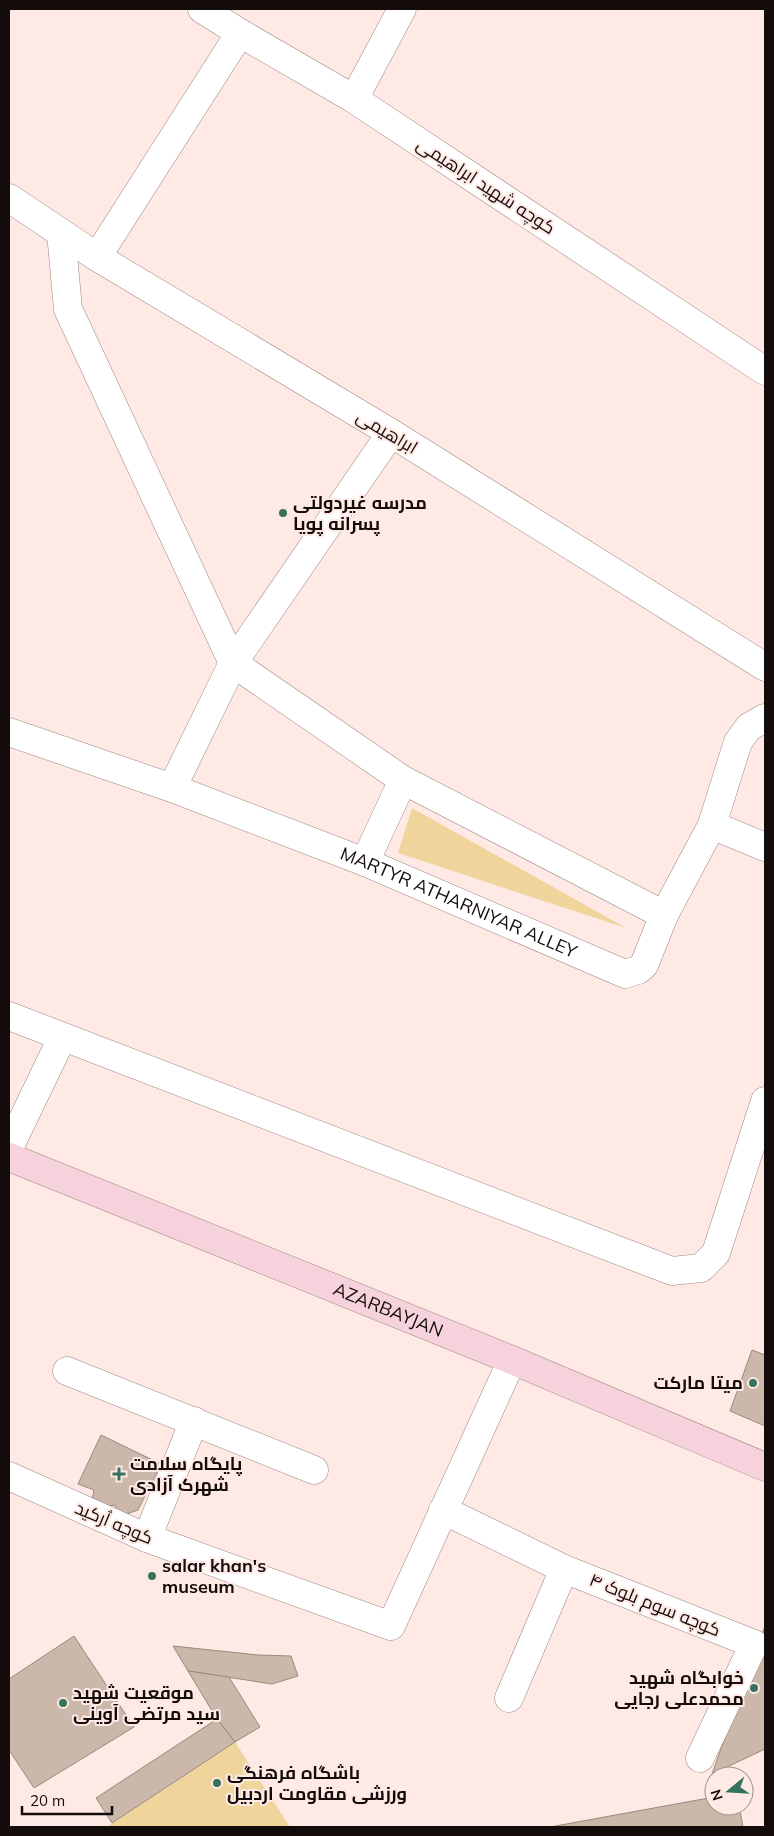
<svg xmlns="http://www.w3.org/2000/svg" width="774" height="1836" viewBox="0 0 774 1836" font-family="Mulish,Cairo,sans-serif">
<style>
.green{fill:#efd49c}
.building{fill:#cbb8aa;stroke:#9b897b}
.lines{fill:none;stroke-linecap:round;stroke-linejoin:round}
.street-casing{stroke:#9e8782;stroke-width:29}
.secondary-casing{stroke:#9e8782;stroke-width:29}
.street{stroke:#fff;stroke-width:28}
.secondary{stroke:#f5d2dc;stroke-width:28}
.poi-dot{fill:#37725c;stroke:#fee9e5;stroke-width:2}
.labels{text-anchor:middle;stroke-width:4;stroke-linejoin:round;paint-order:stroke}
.street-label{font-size:18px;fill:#140c0a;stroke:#fee9e5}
.poi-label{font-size:18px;font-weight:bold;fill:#140c0a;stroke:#fee9e5;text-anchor:start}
</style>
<rect width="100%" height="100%" fill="#fee9e5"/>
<g class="green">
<path d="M412 808 626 928 398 853Z"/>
<path d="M235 1742 290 1827H109L108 1826Z"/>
</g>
<g class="building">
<path d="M752 1350 765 1355V1426L730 1411Z"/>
<path d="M101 1435 161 1464 138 1510 118 1517 115 1505 108 1506 92 1500 94 1490 78 1484Z"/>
<path d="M765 1626V1749L712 1774Z"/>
<path d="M74 1636 134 1727 34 1788 9 1750V1679Z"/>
<path d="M173 1646 258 1655 291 1656 298 1676 272 1684 188 1671Z"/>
<path d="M188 1671 229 1677 260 1727 235 1742 217 1719Z"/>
<path d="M217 1719 235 1742 112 1823 96 1798Z"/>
<path d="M714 1797V1806H739L743 1827H550Z"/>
</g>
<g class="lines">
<g class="street-casing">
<g id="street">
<path d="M202 9 240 33 354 99 765 371"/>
<path d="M354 99 402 9"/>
<path d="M9 198 97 257 391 433 765 667"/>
<path d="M61 233 68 309 233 663 403 780 664 915"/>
<path d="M97 257 240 33"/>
<path id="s1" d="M9 732 172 788 365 862 625 974 638 970 644 965 664 915 712 825 738 742 749 727 765 718"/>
<path d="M172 788 233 663 391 433"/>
<path d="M712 825 765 847"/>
<path d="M365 862 403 780"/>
<path d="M9 1016 672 1271 701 1268 716 1253 765 1101"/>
<path d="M9 1148 62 1038"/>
<path d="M67 1371 314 1470"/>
<path d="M9 1476 147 1538 391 1626 512 1360"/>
<path d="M443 1510 564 1569 754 1644 700 1758"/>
<path d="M147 1538 194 1421"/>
<path d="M509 1698 564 1569"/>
</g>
</g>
<g class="secondary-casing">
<g id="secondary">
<path id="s2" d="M9 1157 512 1360 765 1467"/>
</g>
</g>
<use href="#street" class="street"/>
<use href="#secondary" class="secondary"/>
</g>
<g class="poi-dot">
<circle cx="283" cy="513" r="5"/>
<circle cx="753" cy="1383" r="5"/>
<path d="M116.5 1466.5h5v5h5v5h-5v5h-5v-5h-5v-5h5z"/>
<circle cx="152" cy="1576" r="5"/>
<circle cx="754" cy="1688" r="5"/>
<circle cx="63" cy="1703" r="5"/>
<circle cx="217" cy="1783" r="5"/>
</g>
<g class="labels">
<g class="street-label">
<text transform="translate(486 186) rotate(33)" y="6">کوچه شهید ابراهیمی</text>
<text transform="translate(387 432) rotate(31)" y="6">ابراهیمی</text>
<text dy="6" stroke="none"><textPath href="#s1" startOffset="481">MARTYR ATHARNIYAR ALLEY</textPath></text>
<text dy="6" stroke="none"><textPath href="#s2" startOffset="409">AZARBAYJAN</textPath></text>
<text transform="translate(114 1523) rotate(23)" y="6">کوچه اُرکید</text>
<text transform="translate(655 1605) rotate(22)" y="6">کوچه سوم بلوک ۴</text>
</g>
<g class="poi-label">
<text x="293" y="509">مدرسه غیردولتی<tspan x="293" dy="21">پسرانه پویا</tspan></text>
<text x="743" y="1389" text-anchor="end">میتا مارکت</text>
<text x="130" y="1470">پایگاه سلامت<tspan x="130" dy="21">شهرک آزادی</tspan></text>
<text x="162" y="1572">salar khan's<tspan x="162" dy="21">museum</tspan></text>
<text x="744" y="1684" text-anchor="end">خوابگاه شهید<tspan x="744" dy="21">محمدعلی رجایی</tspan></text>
<text x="73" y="1699">موقعیت شهید<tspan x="73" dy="21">سید مرتضی آوینی</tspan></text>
<text x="227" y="1779">باشگاه فرهنگی<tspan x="227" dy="21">ورزشی مقاومت اردبیل</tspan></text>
</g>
</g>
<rect width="774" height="1836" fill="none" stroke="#140c0a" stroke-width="20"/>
<g transform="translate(729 1791) rotate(252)"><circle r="24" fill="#fee9e5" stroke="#a0918d"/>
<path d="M0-4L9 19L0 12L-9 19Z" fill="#37725c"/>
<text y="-8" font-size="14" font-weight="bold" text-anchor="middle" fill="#140c0a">N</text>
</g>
<path d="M22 1806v8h90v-8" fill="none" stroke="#140c0a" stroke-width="2.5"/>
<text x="30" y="1806" font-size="15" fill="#140c0a" stroke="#fee9e5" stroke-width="4" paint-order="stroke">20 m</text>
</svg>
